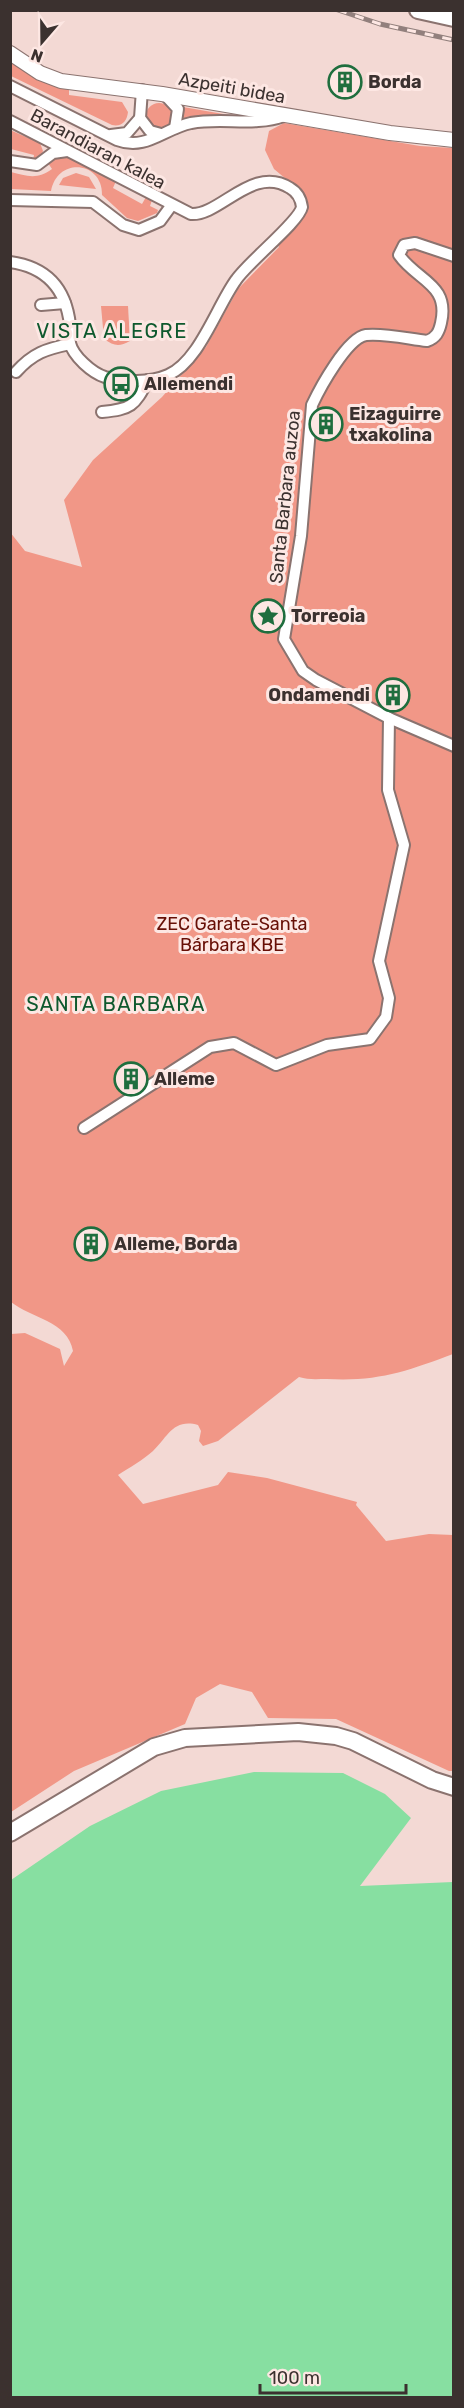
<svg xmlns="http://www.w3.org/2000/svg" width="464" height="2408" viewBox="0 0 464 2408" font-family="Rubik,sans-serif">
<style>
.green{fill:#f19787}
.water{fill:#87dfa1}
.lines{fill:none;stroke-linecap:round;stroke-linejoin:round}
.minor-casing{stroke:#8b736f;stroke-width:14}
.major-casing{stroke:#8b736f;stroke-width:16}
.highway-casing{stroke:#8b736f;stroke-width:20}
.minor{stroke:#fff;stroke-width:10}
.major{stroke:#fff;stroke-width:14}
.highway{stroke:#fff;stroke-width:16}
.rail-casing{stroke:#92807d;stroke-width:5}
.rail{stroke:#fde7e3;stroke-width:3;stroke-dasharray:9;stroke-linecap:butt}
.labels{text-anchor:middle;stroke-width:6;stroke-linejoin:round;paint-order:stroke}
.poi-label{font-size:18px;font-weight:bold;fill:#3b312f;stroke:#fde7e3;text-anchor:start}
.street-label{font-size:18px;fill:#3b312f;stroke:#fde7e3}
.park-label{font-size:18px;fill:#670f06;stroke:#fde7e3}
.neighbourhood-label{font-size:20px;letter-spacing:1.5px;fill:#0e592e;stroke:#fde7e3}
</style>
<rect width="100%" height="100%" fill="#f3d9d4"/>
<g class="green">
<path d="M10 62 41 81 69 90V95L122 102 128 112C127 121 122 127 112 125L11 76Z"/>
<circle cx="159" cy="116" r="13"/>
<path d="M183 107 229 115V116L183 121Z"/>
<path d="M284 123 420 146 453 148V1354C408 1371 377 1382 327 1379 317 1379 308 1380 299 1377L218 1441 203 1446 199 1441 201 1431 198 1425C173 1418 167 1438 153 1451 143 1460 129 1468 118 1475L143 1504 218 1485 228 1472 267 1478 357 1502 356 1505 386 1541 429 1534 453 1535V1771H449L336 1719 268 1718 252 1692 220 1684 196 1698 185 1724 74 1771 11 1812V1334L25 1333 60 1349 64 1366 73 1351C68 1321 31 1318 11 1302L10 532 25 551 82 567 64 500 93 460 162 397 206 347 238 289 279 247 276 240 301 219 292 184 274 169 265 150 269 131Z"/>
<path d="M10 130 40 143 43 151 40 158 33 161 34 155 11 149Z"/>
<path d="M68 156 116 181 113 188 142 204 146 197 152 200 150 206 158 210 157 213 138 221 127 218 102 195C103 162 58 156 51 191L11 189V172C26 176 38 180 52 169L48 163 52 158Z"/>
<path d="M76 173 89 177 96 189 59 185 63 178Z"/>
<path d="M101 306H128L130 341C119 347 114 346 104 339Z"/>
</g>
<path class="water" d="M254 1772 343 1773 385 1794 411 1818 360 1886 453 1882V2397H11V1880L90 1826 161 1791Z"/>
<g class="lines">
<g class="minor-casing">
<g id="minor">
<path d="M10 86 117 140C146 151 163 129 191 123 223 117 254 127 284 116"/>
<path d="M142 90 140 118 150 131 161 134"/>
<path d="M166 96 178 109 175 128"/>
<path d="M10 121 191 214C220 216 253 164 290 188 297 192 301 199 302 207 299 222 249 261 236 280 217 306 199 362 168 375 150 383 123 382 105 377 92 373 73 356 70 343 69 337 70 331 70 325 66 289 47 267 10 262"/>
<path d="M111 135 127 133 140 118"/>
<path d="M10 161 37 165 53 153 67 151"/>
<path d="M10 200 93 202 123 225 139 230 160 221 171 206"/>
<path d="M454 256 415 243 404 245 399 255C417 281 450 284 441 323 439 332 436 338 427 341 409 339 385 333 366 335 347 338 320 388 312 405L301 536 284 639 303 671 316 680 389 718 454 746"/>
<path d="M41 305 65 303"/>
<path d="M16 372C33 353 46 349 70 344"/>
<path d="M102 412C131 409 134 407 148 380"/>
<path d="M84 1128 210 1047 234 1043 276 1065 327 1045 370 1039 386 1017 389 998 379 961 404 845 388 790 389 718"/>
</g>
</g>
<g class="major-casing">
<path id="major" d="M10 53 40 73 61 81 162 94 390 133 454 140"/>
</g>
<g class="highway-casing">
<g id="highway">
<path d="M418 10 454 18"/>
<path d="M10 1833 154 1747 185 1738 298 1732 336 1736 353 1741 432 1780 454 1787"/>
</g>
</g>
<use href="#minor" class="minor"/>
<use href="#major" class="major"/>
<use href="#highway" class="highway"/>
<g class="rail-casing">
<path id="rail" d="M338 10 380 24 454 40"/>
</g>
<use href="#rail" class="rail"/>
</g>
<defs>
<g id="building-ring" transform="scale(1.725)"><circle r="9.5" fill="#fde7e3" stroke="#1f6e3e" stroke-width="1.5"/><path d="M-4-6H4V6H1V3H-1V6H-4ZM-2.5-4.3h1.7v1.8h-1.7ZM.8-4.3h1.7v1.8H.8ZM-2.5-1h1.7V.8h-1.7ZM.8-1h1.7V.8H.8Z" fill="#1f6e3e"/></g>
<g id="bus-ring" transform="scale(1.725)"><circle r="9.5" fill="#fde7e3" stroke="#1f6e3e" stroke-width="1.5"/><path d="M-5-6H5V4H4V6H2V4H-2V6H-4V4H-5ZM-3.5-4V0h7V-4ZM-3.5 1.2v1.5H-2V1.2ZM2 1.2v1.5H3.5V1.2Z" fill="#1f6e3e"/></g>
<g id="sight-ring" transform="scale(1.725)"><circle r="9.5" fill="#fde7e3" stroke="#1f6e3e" stroke-width="1.5"/><path d="M0-6L1.8-2.2L6-1.7L2.9 1.2L3.7 5.4L0 3.3L-3.7 5.4L-2.9 1.2L-6-1.7L-1.8-2.2Z" fill="#1f6e3e"/></g>
</defs>
<g fill-rule="evenodd">
<use href="#building-ring" x="345" y="82"/>
<use href="#bus-ring" x="121" y="384"/>
<use href="#building-ring" x="326" y="424"/>
<use href="#sight-ring" x="268" y="616"/>
<use href="#building-ring" x="393" y="695"/>
<use href="#building-ring" x="131" y="1079"/>
<use href="#building-ring" x="91" y="1244"/>
</g>
<g class="labels">
<g class="poi-label">
<text x="368" y="88">Borda</text>
<text x="144" y="390">Allemendi</text>
<text x="349" y="420">Eizaguirre<tspan x="349" dy="21">txakolina</tspan></text>
<text x="291" y="622">Torreoia</text>
<text x="370" y="701" text-anchor="end">Ondamendi</text>
<text x="154" y="1085">Alleme</text>
<text x="114" y="1250">Alleme, Borda</text>
</g>
<g class="street-label">
<text transform="translate(232 88) rotate(10)" y="6">Azpeiti bidea</text>
<text transform="translate(98 149) rotate(28)" y="6">Barandiaran kalea</text>
<text transform="translate(285 497) rotate(-84)" y="6">Santa Barbara auzoa</text>
</g>
<g class="park-label">
<text x="232" y="930">ZEC Garate-Santa<tspan x="232" dy="21">Bárbara KBE</tspan></text>
</g>
<g class="neighbourhood-label">
<text x="112" y="338">VISTA ALEGRE</text>
<text x="116" y="1011">SANTA BARBARA</text>
</g>
</g>
<rect width="464" height="2408" fill="none" stroke="#3b312f" stroke-width="24"/>
<g transform="translate(42 42) rotate(200)" stroke="#fde7e3" stroke-width="4.5" paint-order="stroke">
<path d="M0-4.5L10 22L0 15L-10 22Z" fill="#3b312f"/>
<text y="-9" font-size="16" font-weight="bold" text-anchor="middle" fill="#3b312f">N</text>
</g>
<path d="M260 2384v9h146v-9" fill="none" stroke="#3b312f" stroke-width="3"/>
<text x="269" y="2384" font-size="18" fill="#3b312f" stroke="#fde7e3" stroke-width="4.5" paint-order="stroke">100 m</text>
</svg>
